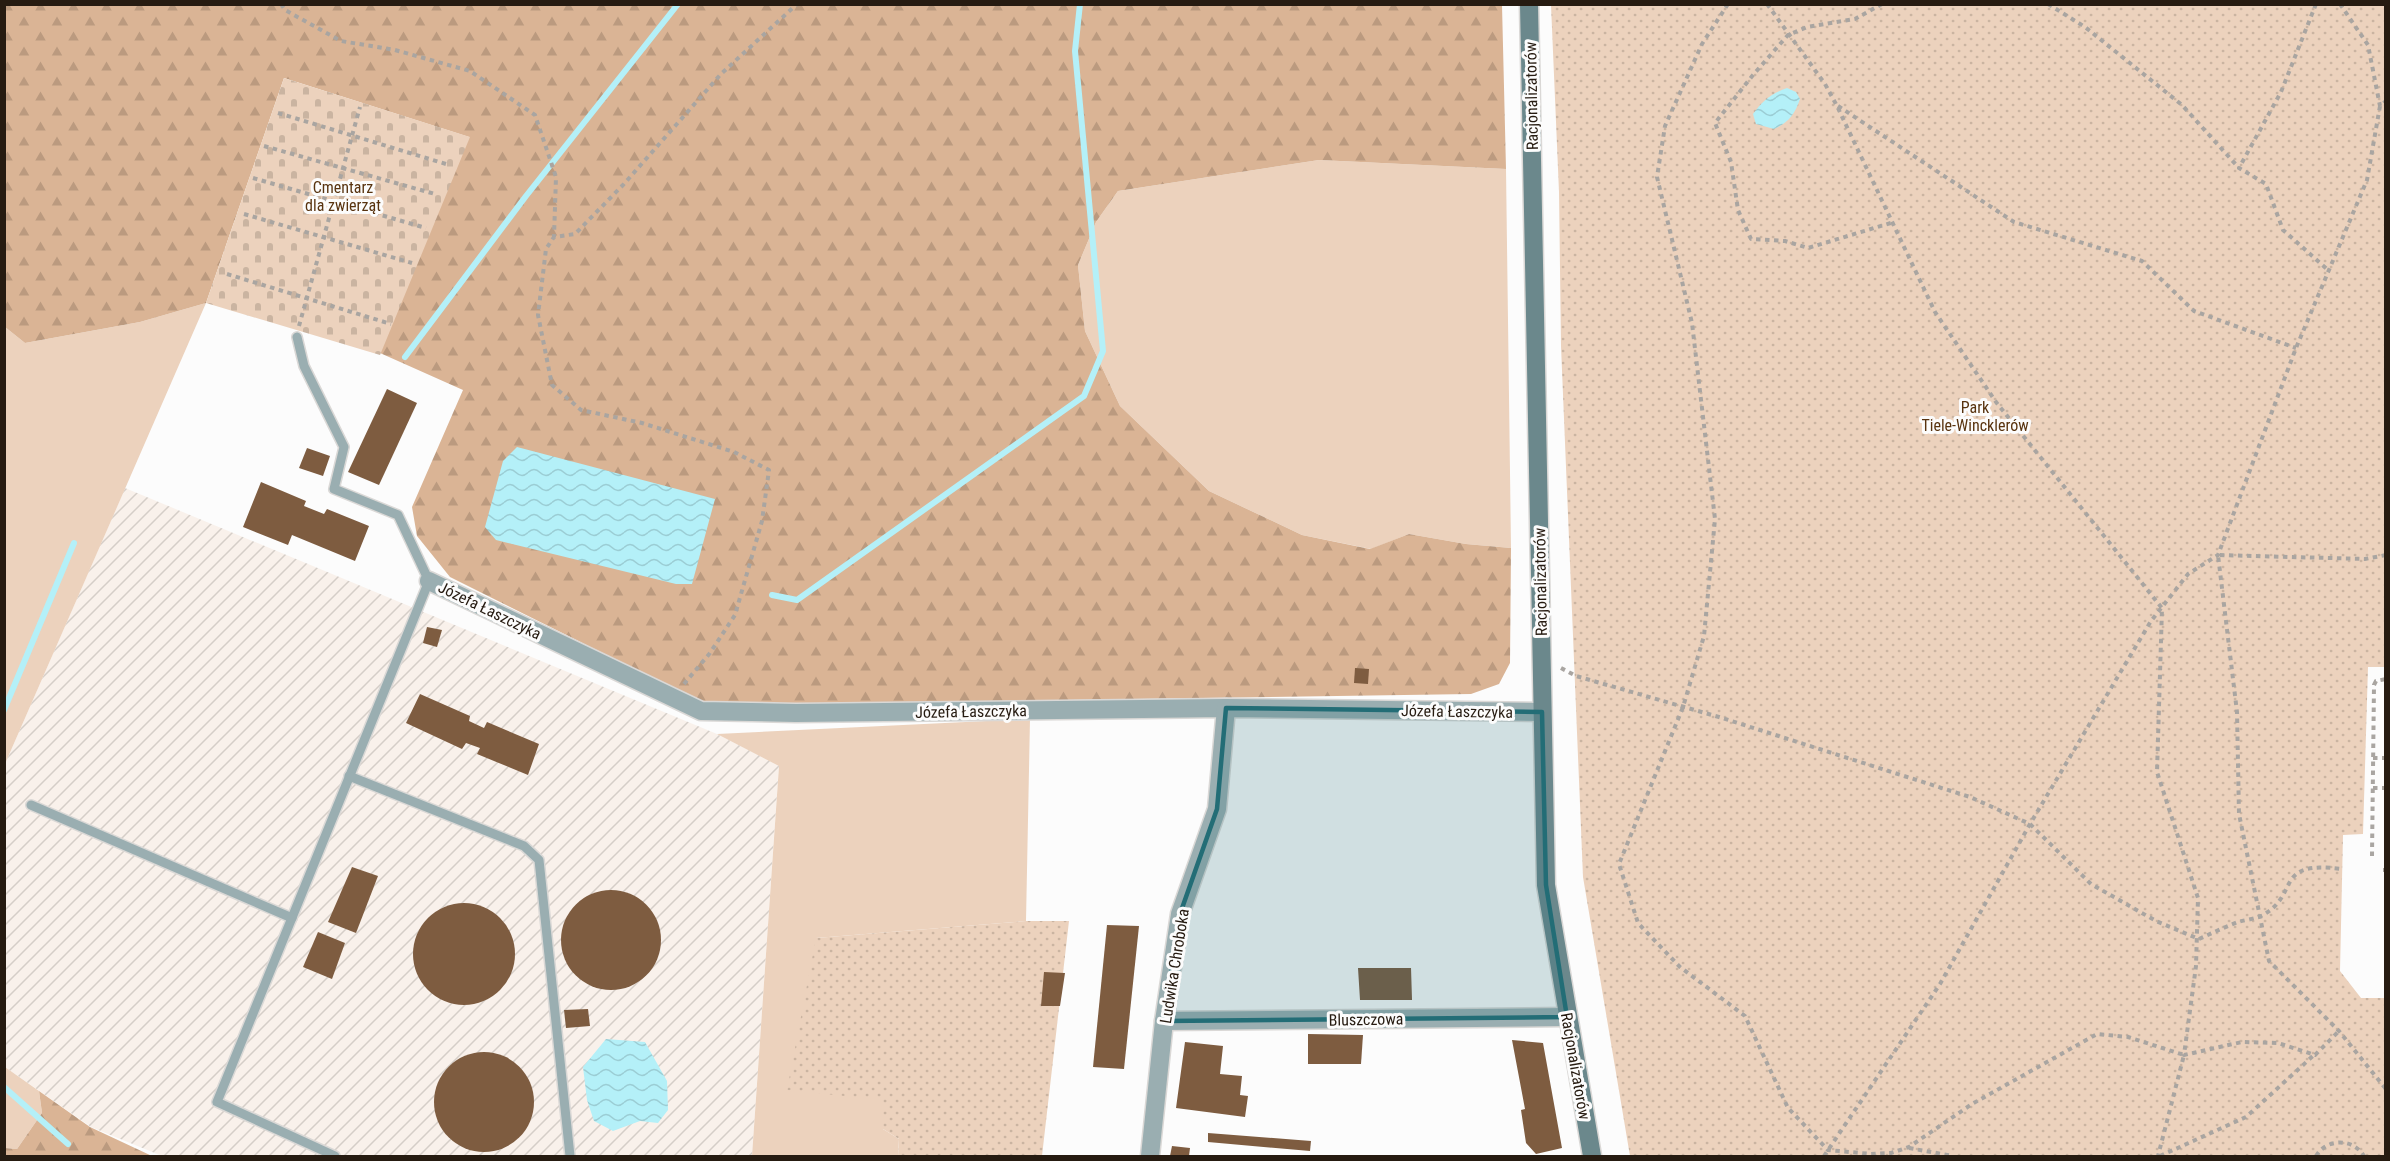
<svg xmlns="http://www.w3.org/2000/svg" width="2390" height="1161" viewBox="0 0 2390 1161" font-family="'Roboto Condensed',sans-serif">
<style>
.industrial{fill:url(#industrial-furrows)}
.grass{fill:#ecd2bd}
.forest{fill:url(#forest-firs)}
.cemetery{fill:url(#cemetery-stones)}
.park{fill:url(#park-dots)}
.water{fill:url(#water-waves)}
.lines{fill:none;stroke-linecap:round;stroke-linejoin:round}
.stream{stroke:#b4f0f8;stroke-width:6}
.building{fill:#7e5c40}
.lane-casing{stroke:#dad8d6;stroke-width:12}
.street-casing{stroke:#dad8d6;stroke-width:21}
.secondary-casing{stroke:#dad8d6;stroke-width:21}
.path{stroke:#a9a5a1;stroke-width:4;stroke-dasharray:4.5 4.5;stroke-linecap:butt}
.lane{stroke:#9aaeb1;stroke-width:9}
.street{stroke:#9aaeb1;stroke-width:18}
.secondary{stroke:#6b888c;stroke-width:18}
.marked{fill:#236d76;fill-opacity:0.2;stroke:#236d76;stroke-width:4.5;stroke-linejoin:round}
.labels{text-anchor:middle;stroke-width:6;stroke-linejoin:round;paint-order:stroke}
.street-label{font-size:16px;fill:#261b11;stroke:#fcfcfc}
.park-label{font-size:16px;fill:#58330f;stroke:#fcfcfc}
</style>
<defs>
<pattern id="industrial-furrows" width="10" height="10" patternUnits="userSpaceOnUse" patternTransform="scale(1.5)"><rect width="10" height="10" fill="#f9f1eb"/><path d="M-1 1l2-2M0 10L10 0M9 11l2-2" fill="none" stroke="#d5cec8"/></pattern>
<pattern id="forest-firs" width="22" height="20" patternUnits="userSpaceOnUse" patternTransform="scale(1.5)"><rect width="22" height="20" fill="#dab495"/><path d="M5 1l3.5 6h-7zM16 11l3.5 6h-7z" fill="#bb9a7f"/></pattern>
<pattern id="cemetery-stones" width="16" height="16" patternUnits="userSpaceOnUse" patternTransform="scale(1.5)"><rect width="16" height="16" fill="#ecd2bd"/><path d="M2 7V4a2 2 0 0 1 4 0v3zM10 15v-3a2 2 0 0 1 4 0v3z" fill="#cab4a1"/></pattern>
<pattern id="park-dots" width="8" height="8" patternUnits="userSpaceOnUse" patternTransform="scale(1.5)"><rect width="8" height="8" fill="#ecd2bd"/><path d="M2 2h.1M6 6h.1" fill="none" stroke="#cab4a1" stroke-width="1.8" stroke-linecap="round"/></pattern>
<pattern id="water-waves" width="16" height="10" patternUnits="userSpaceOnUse" patternTransform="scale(1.5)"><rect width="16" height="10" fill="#b4f0f8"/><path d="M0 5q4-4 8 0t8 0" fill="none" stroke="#9bcdd4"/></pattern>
</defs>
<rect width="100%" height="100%" fill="#fcfcfc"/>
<path class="industrial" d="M125 488 717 734 779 765 752 1156H162L91 1127 5 1067V764Z"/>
<g class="grass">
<path d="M1319 160 1506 169 1511 548 1466 544 1409 534 1371 549 1302 535 1209 491 1120 406 1085 331 1078 265 1096 222 1118 191Z"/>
<path d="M206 303 5 764V327L25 343 140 322Z"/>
<path d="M1030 719 1026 921 816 938 884 1100 883 1129 899 1139 898 1156H752L779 766 717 734Z"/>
<path d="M5 1067 39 1091 42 1113 17 1149 5 1148Z"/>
</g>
<g class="forest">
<path d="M4 5H1502L1506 169 1319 160 1118 191 1096 222 1078 265 1085 331 1120 406 1209 491 1302 535 1370 549 1409 534 1466 544 1511 548 1510 663 1499 684 1471 694 720 705 699 701 450 577 417 536 412 507 463 390 380 353 469 137 284 78 206 303 140 322 25 343 5 327Z"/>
<path d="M39 1091 90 1127 152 1156H5V1148L17 1149 42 1113Z"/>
</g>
<path class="cemetery" d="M284 78 470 137 380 355 206 303Z"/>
<g class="park">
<path d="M1551 5H2385L2386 667H2368L2363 834 2343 835 2340 971 2361 998H2385V1156H1630L1583 877 1561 346 1559 192Z"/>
<path d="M1026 921H1069L1042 1156H898L899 1139 883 1129V1100L787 1090 816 938Z"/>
</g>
<g class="water">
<path d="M1787 88 1796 92 1800 99C1795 114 1788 123 1774 129L1756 124 1753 114C1762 101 1772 93 1787 88Z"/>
<path d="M517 447 715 499 692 584H676L496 540 485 527 503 461Z"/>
<path d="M606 1039 645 1042 667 1081 668 1110 658 1123 640 1121 613 1131 594 1121 587 1100 583 1067Z"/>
</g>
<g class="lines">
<g class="stream">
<path d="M405 357 526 196 678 4"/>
<path d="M772 595 797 600 1084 396 1103 351 1075 51 1080 4"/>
<path d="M4 710 74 543"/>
<path d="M4 1087 68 1144"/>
</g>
</g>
<g class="building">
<path d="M387 389 417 403 379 485 348 472Z"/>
<path d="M307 448 330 456 323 476 299 468Z"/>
<path d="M261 482 306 501 304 506 324 514 327 509 369 526 355 561 292 535 288 545 243 527Z"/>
<path d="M427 627 442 630 437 647 423 643Z"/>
<path d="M1355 668 1369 669 1368 684 1354 683Z"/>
<path d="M420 694 470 716 469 721 484 728 487 722 539 744 528 775 477 754 480 748 466 743 462 749 406 723Z"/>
<path d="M352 867 378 876 356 933 328 922Z"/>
<circle cx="611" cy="940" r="50"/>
<circle cx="464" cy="954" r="51"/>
<path d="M1107 925 1139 926 1124 1069 1093 1067Z"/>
<path d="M318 932 345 943 332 979 303 967Z"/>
<path d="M1358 968H1411L1412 1000H1360Z"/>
<path d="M1044 972 1065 973 1060 1006H1041Z"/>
<path d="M588 1009 590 1026 566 1028 564 1010Z"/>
<path d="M1308 1034 1363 1035 1361 1064H1308Z"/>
<path d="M1512 1040 1543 1043 1562 1148 1536 1154 1526 1143 1521 1110 1525 1109Z"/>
<path d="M1185 1042 1223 1046 1220 1074 1242 1076 1240 1095 1248 1096 1245 1117 1176 1108Z"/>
<circle cx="484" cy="1102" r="50"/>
<path d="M1208 1133 1311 1141 1310 1151 1208 1142Z"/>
<path d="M1172 1146 1190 1148 1189 1156H1170Z"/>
</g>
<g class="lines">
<g class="lane-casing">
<g id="lane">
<path d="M297 337 304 366 344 447 334 489 398 515 429 581 217 1102 335 1156"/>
<path d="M349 776 524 846 539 860 570 1156"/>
<path d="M31 805 292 918"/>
</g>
</g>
<g class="street-casing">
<g id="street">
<path d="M429 581 701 711 796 713 1226 708 1542 712"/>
<path d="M1164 1021 1567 1017"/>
<path d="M1150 1156 1164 1021 1180 914 1217 809 1226 708"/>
</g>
</g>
<g class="secondary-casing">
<path id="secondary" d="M1529 4 1546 885 1592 1156"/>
</g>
<g class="path">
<path d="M281 4 285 10 341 41 395 50 470 71 535 115 556 177 554 237"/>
<path d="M1728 4 1702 44 1665 126 1657 177 1692 323 1715 519 1704 636 1683 707 1619 864 1638 923 1680 967 1745 1016 1788 1108 1828 1150 1871 1154 1891 1153 1909 1147 1972 1104 2097 1034 2128 1037 2184 1055 2158 1156"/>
<path d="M1767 4 1825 84 1837 106 1935 312 1996 402 2162 608 2157 772 2198 898 2196 966 2184 1055 2242 1042 2278 1043 2315 1055 2339 1031"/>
<path d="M1882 4 1855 19 1807 27 1788 35 1753 75 1715 123 1731 162 1738 210 1751 239 1785 241 1808 248 1894 222"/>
<path d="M2048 4 2085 27 2182 105 2239 168"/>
<path d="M2316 4 2281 92 2239 168 2266 184 2283 230 2328 270"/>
<path d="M2340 4 2368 45 2380 106"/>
<path d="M1838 106 2014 222 2142 261 2194 311 2296 348"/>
<path d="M278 113 446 164"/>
<path d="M264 146 435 194"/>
<path d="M253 178 426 228"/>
<path d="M244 214 412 263"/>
<path d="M227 274 391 324"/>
<path d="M299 326 360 107"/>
<path d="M2386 555 2365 559 2218 555 2237 712 2239 814 2269 961 2339 1031 2386 1089"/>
<path d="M1561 668 1576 676 1719 717 1970 797 2030 824 2091 884 2156 921 2199 939C2212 933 2225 927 2238 922 2245 920 2254 919 2261 916 2302 895 2271 860 2342 869"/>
<path d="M684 684 710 653 735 615 762 521 769 470 734 452 642 423 581 410 552 385 538 315 546 249 554 237 575 234 623 185 721 74 797 4"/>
<path d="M2373 758H2386"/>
<path d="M2373 788H2386"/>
<path d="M2372 856 2374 685 2376 681 2386 679"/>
<path d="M2383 870H2386"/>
<path d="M1909 1148 1953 1156"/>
<path d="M1824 1156 1940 984 2030 824 2151 621 2188 574 2218 555 2296 348 2367 180 2380 106 2386 101"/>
<path d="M2160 1156 2246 1117 2314 1055"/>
<path d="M2316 1156C2327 1138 2353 1138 2364 1156"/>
</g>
<use href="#lane" class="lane"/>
<use href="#street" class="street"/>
<use href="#secondary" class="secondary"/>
</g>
<path class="marked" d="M1226 708 1542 712 1546 885 1567 1017 1164 1021 1180 914 1217 809Z"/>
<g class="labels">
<g class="street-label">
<text transform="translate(1531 96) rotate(-91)" y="6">Racjonalizatorów</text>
<text transform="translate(1540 582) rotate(-91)" y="6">Racjonalizatorów</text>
<text transform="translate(490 610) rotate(26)" y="6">Józefa Łaszczyka</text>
<text transform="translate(971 711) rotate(-1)" y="6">Józefa Łaszczyka</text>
<text transform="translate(1457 711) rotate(1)" y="6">Józefa Łaszczyka</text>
<text transform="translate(1174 966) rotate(-81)" y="6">Ludwika Chroboka</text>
<text transform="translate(1366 1019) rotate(-1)" y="6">Bluszczowa</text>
<text transform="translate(1576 1066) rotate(80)" y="6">Racjonalizatorów</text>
</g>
<g class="park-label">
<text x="343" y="193">Cmentarz<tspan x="343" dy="18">dla zwierząt</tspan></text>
<text x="1975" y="413">Park<tspan x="1975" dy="18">Tiele-Wincklerów</tspan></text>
</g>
</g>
<rect width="2390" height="1161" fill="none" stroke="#261b11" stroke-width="12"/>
</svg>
